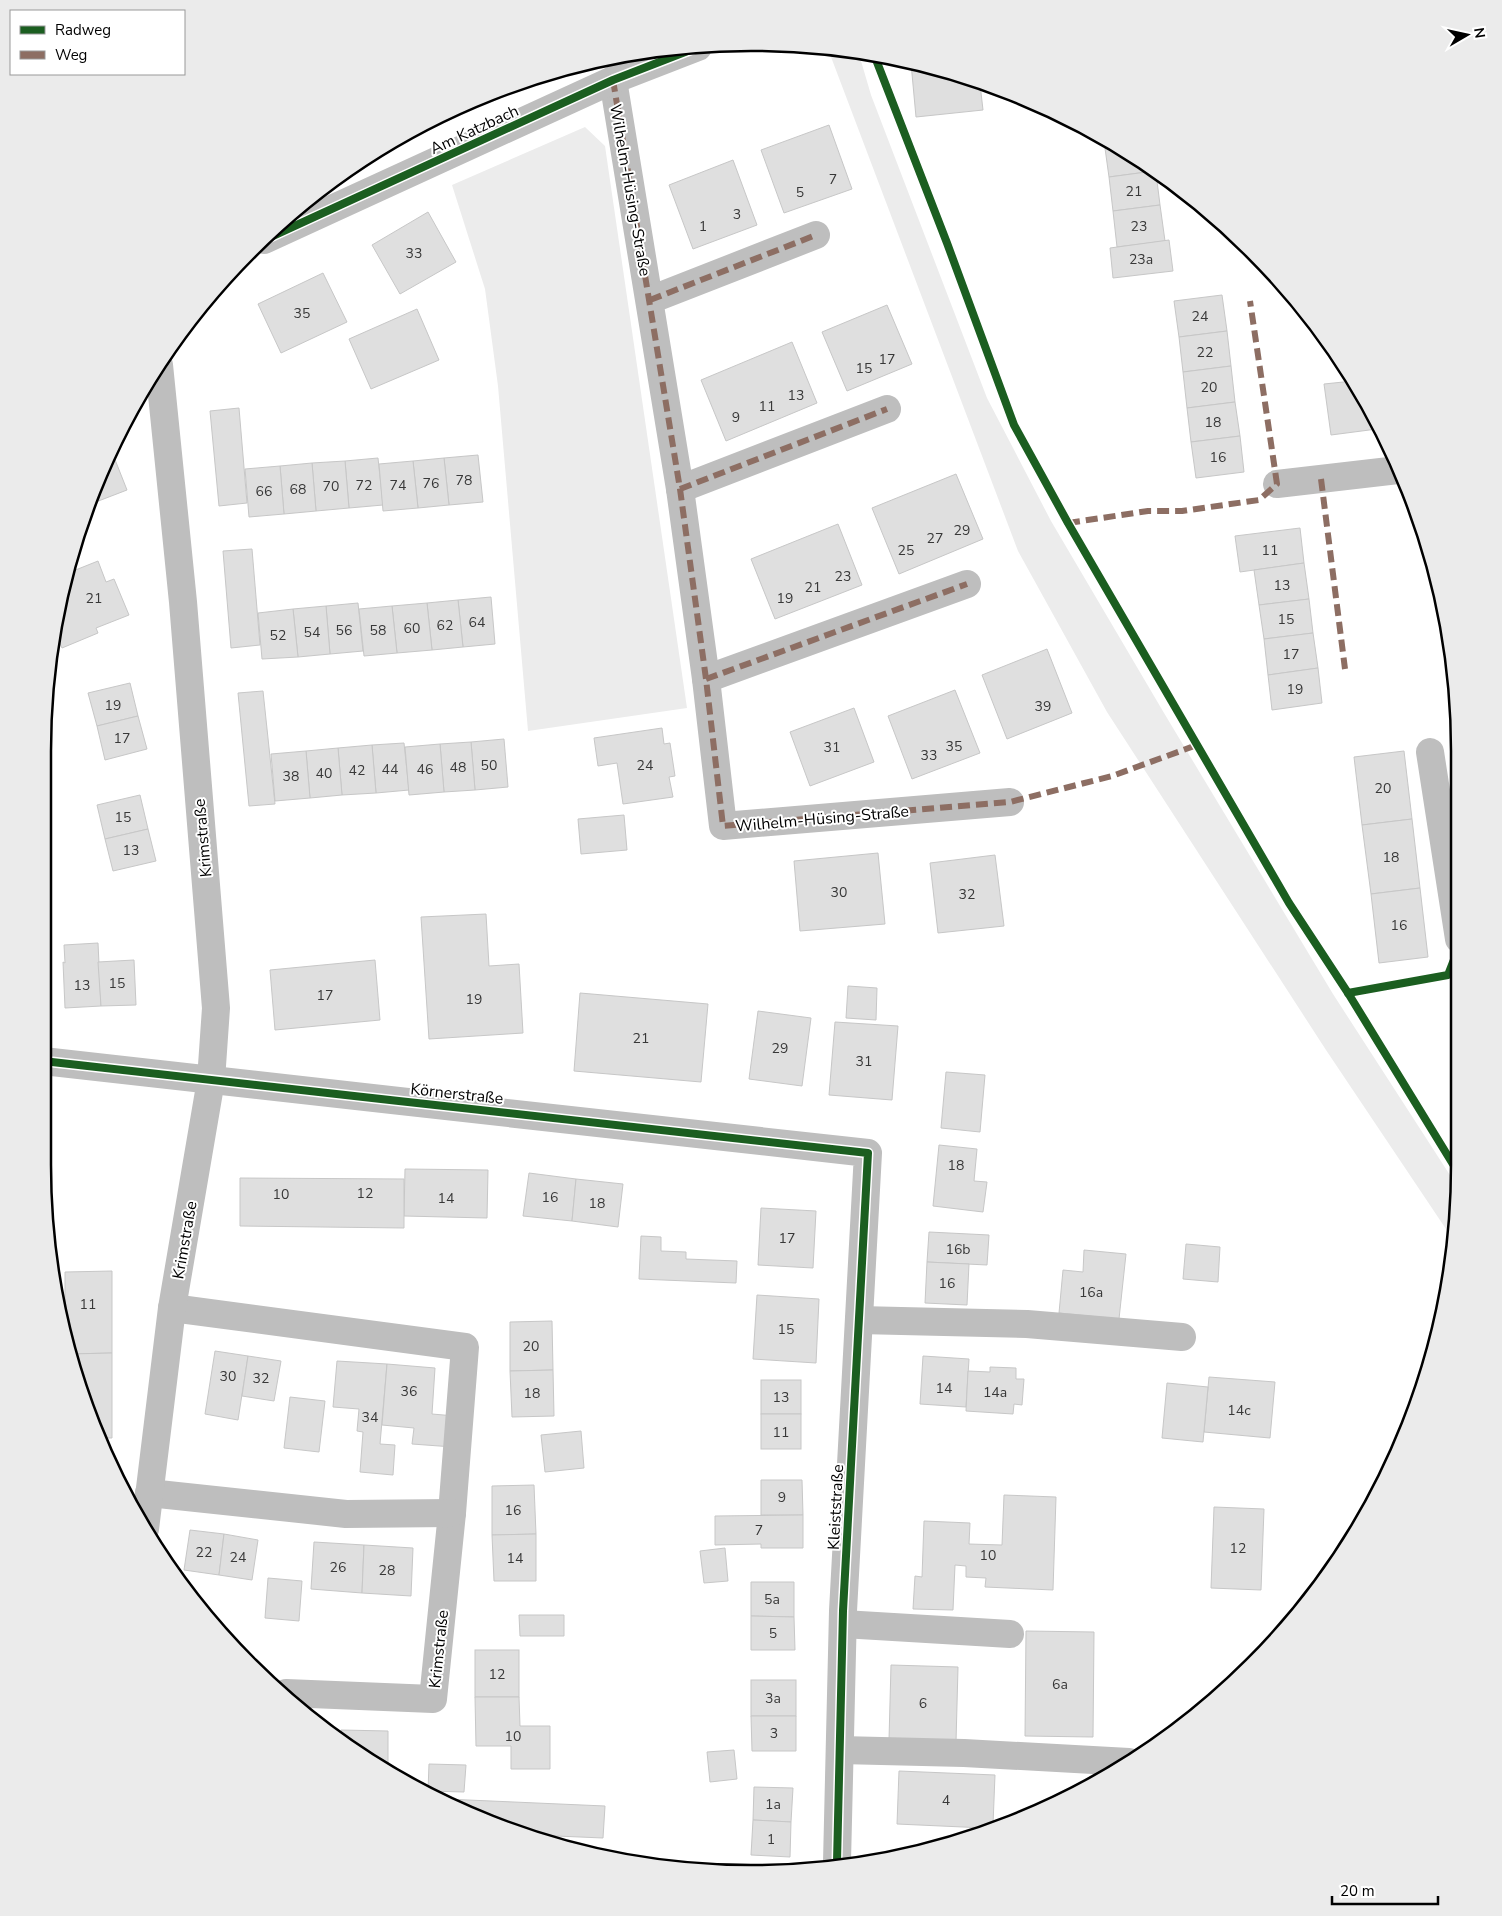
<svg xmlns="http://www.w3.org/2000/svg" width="1502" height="1916" viewBox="0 0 1502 1916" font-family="'Nunito Sans',sans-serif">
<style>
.green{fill:#ececec}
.building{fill:#dfdfdf;stroke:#c7c7c7}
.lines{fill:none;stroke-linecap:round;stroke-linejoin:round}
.minor{stroke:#bebebe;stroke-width:28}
.quiet{stroke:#8d6e63;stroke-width:6;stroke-dasharray:12 6;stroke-linecap:butt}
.cycleway-casing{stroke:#fff;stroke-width:11}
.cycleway{stroke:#1b5e20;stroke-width:8}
.labels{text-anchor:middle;stroke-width:4;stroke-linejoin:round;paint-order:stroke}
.number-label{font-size:14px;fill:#383838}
.street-label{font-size:16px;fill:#000;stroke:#fff}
.rim{fill:none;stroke:#000;stroke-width:2.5}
</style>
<rect width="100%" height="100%" fill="#fff"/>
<g class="green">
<path d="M828 49 859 54 871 95 987 398 1051 521 1164 713 1333 994 1457 1186 1452 1238 1326 1050 1107 712 1018 551Z"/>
<path d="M585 127 605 146 687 708 528 731 498 386 485 289 452 185Z"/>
</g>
<g class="building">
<path d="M911 63 934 67 980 84 983 110 916 117Z"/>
<path d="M829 125 852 189 784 213 761 150Z"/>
<path d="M1104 141H1105L1154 171 1109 177Z"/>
<path d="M733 160 757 225 693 249 669 185Z"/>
<path d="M1154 171 1156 173 1160 205 1113 211 1109 177Z"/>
<path d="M1160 205 1165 241 1117 247 1113 211Z"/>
<path d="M428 212 456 262 400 294 372 245Z"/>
<path d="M1169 240 1173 271 1113 278 1110 248Z"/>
<path d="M323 273 347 322 281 353 258 304Z"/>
<path d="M1222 295 1227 331 1179 337 1174 301Z"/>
<path d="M887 305 912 364 847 391 822 332Z"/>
<path d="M417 309 439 360 371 389 349 339Z"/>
<path d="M1227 331 1231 366 1183 372 1179 337Z"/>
<path d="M792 342 817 403 726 441 701 380Z"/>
<path d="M1231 366 1235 402 1187 408 1183 372Z"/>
<path d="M1353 381 1364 397 1377 429 1331 435 1324 384Z"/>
<path d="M1235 402 1240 436 1191 442 1187 408Z"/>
<path d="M239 408 247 503 219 506 210 411Z"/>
<path d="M1240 436 1244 472 1196 478 1191 442Z"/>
<path d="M112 452 127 490 88 505Z"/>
<path d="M478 455 483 502 449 505 444 458Z"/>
<path d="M378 458 383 505 349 508 345 461Z"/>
<path d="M444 458 449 505 418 508 413 461Z"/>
<path d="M345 461 349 508 316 511 312 463Z"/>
<path d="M413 461 418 508 383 511 379 464Z"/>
<path d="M312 463 316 511 284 514 280 466Z"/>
<path d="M280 466 284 514 249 517 245 469Z"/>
<path d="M956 474 983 539 899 574 872 508Z"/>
<path d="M838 524 862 585 775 619 751 559Z"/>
<path d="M1300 528 1304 563 1240 572 1235 536Z"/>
<path d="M252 549 260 645 231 648 223 551Z"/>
<path d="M98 561 106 582 114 579 129 615 96 628 98 633 62 648 57 637 71 567 73 571Z"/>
<path d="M1304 563 1309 599 1259 605 1254 570Z"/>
<path d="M491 597 495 644 463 647 458 600Z"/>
<path d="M1309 599 1313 633 1264 639 1259 605Z"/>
<path d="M458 600 463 647 432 650 427 603Z"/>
<path d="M358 603 363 651 330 654 326 606Z"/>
<path d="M427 603 432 650 397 653 392 606Z"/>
<path d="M326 606 330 654 298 657 293 609Z"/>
<path d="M392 606 397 653 364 656 359 609Z"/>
<path d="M293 609 298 657 262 659 258 613Z"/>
<path d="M1313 633 1318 668 1268 675 1264 639Z"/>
<path d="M1047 649 1072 713 1007 739 982 675Z"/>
<path d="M1318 668 1322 703 1272 710 1268 675Z"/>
<path d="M130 683 138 716 97 726 88 693Z"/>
<path d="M955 690 980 753 912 779 888 716Z"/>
<path d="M263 691 275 804 249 806 238 693Z"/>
<path d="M854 708 874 762 810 786 790 732Z"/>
<path d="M138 716 147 749 105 760 97 726Z"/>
<path d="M662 728 664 744 670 743 675 776 669 777 673 797 623 804 617 763 598 766 594 738Z"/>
<path d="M504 739 508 787 475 790 471 742Z"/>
<path d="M471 742 475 790 444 792 440 744Z"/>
<path d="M404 743 409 790 376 793 372 745Z"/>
<path d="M440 744 444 792 409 795 405 747Z"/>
<path d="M372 745 376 793 342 795 338 748Z"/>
<path d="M338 748 342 795 310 798 306 751Z"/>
<path d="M306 751 310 798 275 801 271 754Z"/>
<path d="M1404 751 1412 819 1362 825 1354 757Z"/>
<path d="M140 795 148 829 105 839 97 805Z"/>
<path d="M624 815 627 850 581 854 578 819Z"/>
<path d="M1412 819 1420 888 1371 894 1362 825Z"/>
<path d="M148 829 156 861 113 871 105 839Z"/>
<path d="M878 853 885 924 800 931 794 861Z"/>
<path d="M995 855 1004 926 938 933 930 863Z"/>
<path d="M1420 888 1428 957 1379 963 1371 894Z"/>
<path d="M486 914 489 966 519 964 523 1033 429 1039 421 917Z"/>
<path d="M98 943 101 1006 65 1008 63 962 65 963 64 945Z"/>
<path d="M134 960 136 1005 101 1006 98 962Z"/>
<path d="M375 960 380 1020 275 1030 270 970Z"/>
<path d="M848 986 877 988 876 1020 846 1018Z"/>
<path d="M580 993 708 1004 701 1082 574 1071Z"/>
<path d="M758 1011 811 1018 802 1086 749 1079Z"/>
<path d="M835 1022 898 1026 892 1100 829 1095Z"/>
<path d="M946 1072 985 1075 980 1132 941 1128Z"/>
<path d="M939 1145 977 1149 974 1181 987 1182 983 1212 933 1206Z"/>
<path d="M405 1169 488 1170 487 1218 404 1216Z"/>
<path d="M529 1173 576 1179 572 1221 523 1216Z"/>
<path d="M240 1178 404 1179V1228L240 1226Z"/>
<path d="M576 1179 623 1184 618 1227 572 1221Z"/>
<path d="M761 1208 816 1211 813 1268 758 1265Z"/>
<path d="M929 1232 989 1235 987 1265 927 1262Z"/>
<path d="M641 1236 661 1237V1251L686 1252V1259L737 1261 736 1283 639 1279Z"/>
<path d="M1186 1244 1220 1247 1218 1282 1183 1279Z"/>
<path d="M1084 1250 1126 1254 1119 1319 1059 1313 1063 1270 1083 1272Z"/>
<path d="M927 1262 969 1264 967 1305 925 1303Z"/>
<path d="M112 1271V1353L69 1354 65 1335V1272Z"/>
<path d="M757 1295 819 1299 816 1363 753 1359Z"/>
<path d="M552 1321 553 1370 510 1371V1322Z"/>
<path d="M215 1351 248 1356 238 1420 205 1414Z"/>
<path d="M112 1353V1438H104L69 1354Z"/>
<path d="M248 1356 281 1361 274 1401 242 1396Z"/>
<path d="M923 1356 969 1359 966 1407 920 1404Z"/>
<path d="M337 1361 387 1364 380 1444 395 1445 393 1475 360 1472 363 1432 357 1431 359 1409 333 1407Z"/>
<path d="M387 1364 435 1368 432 1414 455 1416 453 1447 412 1444 414 1428 382 1425Z"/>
<path d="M990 1367 1016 1368V1379H1024L1022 1405 1014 1404 1013 1414 966 1411 968 1371 990 1372Z"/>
<path d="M553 1370 554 1416 512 1417 510 1371Z"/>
<path d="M1209 1377 1275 1382 1270 1438 1204 1432Z"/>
<rect x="761" y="1380" width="40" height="34"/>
<path d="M1167 1383 1208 1387 1203 1442 1162 1438Z"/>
<path d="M290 1397 325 1401 319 1452 284 1448Z"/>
<rect x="761" y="1414" width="40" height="35"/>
<path d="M581 1431 584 1468 545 1472 541 1435Z"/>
<path d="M761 1480H802L803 1515H761Z"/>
<path d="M534 1485 536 1534 492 1535V1486Z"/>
<path d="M1004 1495 1056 1497 1053 1590 985 1587 986 1578 966 1577V1566L955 1565 953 1610 913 1609 915 1576 922 1577 924 1521 970 1523 969 1544 1002 1545Z"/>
<path d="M1214 1507 1264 1509 1261 1590 1211 1588Z"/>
<path d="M803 1515V1548H761V1544L715 1545V1516Z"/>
<path d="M190 1530 224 1534 219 1575 184 1570Z"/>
<path d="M224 1534 258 1540 252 1580 219 1575Z"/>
<path d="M536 1534V1581H494L492 1535Z"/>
<path d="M314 1542 364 1545 362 1593 311 1589Z"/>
<path d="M364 1545 413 1548 411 1596 362 1593Z"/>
<path d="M725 1548 728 1581 704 1583 700 1551Z"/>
<path d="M268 1578 302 1581 299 1621 265 1618Z"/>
<path d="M751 1582H794V1617L751 1616Z"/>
<path d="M519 1615H564V1636H520Z"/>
<path d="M751 1616 794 1617 795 1650H751Z"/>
<path d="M1026 1631 1094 1632 1093 1737 1025 1736Z"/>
<rect x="475" y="1650" width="44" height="47"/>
<path d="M891 1665 958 1667 956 1742 889 1740Z"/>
<rect x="751" y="1680" width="45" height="36"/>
<path d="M475 1697H519L520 1726H550V1769H511V1746H476Z"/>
<path d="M751 1716H796V1751H752Z"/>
<path d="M341 1730 388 1731V1772L341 1736Z"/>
<path d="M734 1750 737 1779 710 1782 707 1752Z"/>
<path d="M429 1764 466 1765 464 1792 428 1791Z"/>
<path d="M899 1771 995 1775 993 1825 985 1828 897 1824Z"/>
<path d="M754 1787 793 1788 791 1822 753 1820Z"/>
<path d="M445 1799 605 1806 603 1838 533 1835Z"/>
<path d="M753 1820 791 1822 790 1857 751 1855Z"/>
<path d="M735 1865 783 1866V1869L751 1873 735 1871Z"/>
</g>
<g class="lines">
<g class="minor">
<path d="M613 80 680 489 706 679 723 826 1010 802"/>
<path d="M264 240 613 80 698 47"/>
<path d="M650 300 816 235"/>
<path d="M1277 484 1398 470"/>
<path d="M680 489 887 409"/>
<path d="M706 679 967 584"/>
<path d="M1430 752 1459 939"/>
<path d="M43 1061C318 1091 593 1124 868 1153L843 1611 837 1862"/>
<path d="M172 1308 465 1347 452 1513 433 1699 286 1693"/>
<path d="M859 1320 1027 1324 1182 1337"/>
<path d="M149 1493 346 1514 452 1513"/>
<path d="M145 1529 172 1308 211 1080 216 1008 183 602 159 365"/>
<path d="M843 1624 1010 1634"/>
<path d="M840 1750 964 1753 1129 1762"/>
</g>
<g class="quiet">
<path d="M613 80 680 489 706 679 723 826 1010 802 1112 776 1197 745"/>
<path d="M650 300 816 235"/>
<path d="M1321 479 1345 669"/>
<path d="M680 489 887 409"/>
<path d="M1068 523 1148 511H1182L1259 500 1277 484 1250 301"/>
<path d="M706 679 967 584"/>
</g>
<g class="cycleway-casing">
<g id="cycleway">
<path d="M875 57 947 243 1014 425 1068 523 1289 903 1348 993 1459 1174"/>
<path d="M264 240 613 80 698 47"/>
<path d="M1348 993 1448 975 1459 947"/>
<path d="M43 1061C318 1091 593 1124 868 1153L843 1611 837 1862"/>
</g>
</g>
<use href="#cycleway" class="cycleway"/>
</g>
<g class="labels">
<g class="number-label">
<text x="833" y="184">7</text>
<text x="1134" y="196">21</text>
<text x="800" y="197">5</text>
<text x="737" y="219">3</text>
<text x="703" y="231">1</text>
<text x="1139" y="231">23</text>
<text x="414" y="258">33</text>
<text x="1141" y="264">23a</text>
<text x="302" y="318">35</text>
<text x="1200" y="321">24</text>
<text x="1205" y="357">22</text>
<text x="887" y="364">17</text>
<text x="864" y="373">15</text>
<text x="1209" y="392">20</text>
<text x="796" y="400">13</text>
<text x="767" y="411">11</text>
<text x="736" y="422">9</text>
<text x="1213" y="427">18</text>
<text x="1218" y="462">16</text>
<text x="464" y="485">78</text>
<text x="431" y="488">76</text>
<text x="364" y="490">72</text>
<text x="398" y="490">74</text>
<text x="331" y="491">70</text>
<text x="298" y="494">68</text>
<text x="264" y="496">66</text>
<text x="962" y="535">29</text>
<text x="935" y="543">27</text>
<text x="906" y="555">25</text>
<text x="1270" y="555">11</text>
<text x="843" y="581">23</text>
<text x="1282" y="590">13</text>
<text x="813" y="592">21</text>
<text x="94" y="603">21</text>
<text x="785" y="603">19</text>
<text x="1286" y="624">15</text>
<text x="477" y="627">64</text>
<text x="445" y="630">62</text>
<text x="412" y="633">60</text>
<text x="344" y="635">56</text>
<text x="378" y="635">58</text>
<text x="312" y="637">54</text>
<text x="278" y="640">52</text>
<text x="1291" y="659">17</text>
<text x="1295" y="694">19</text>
<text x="113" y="710">19</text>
<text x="1043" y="711">39</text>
<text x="122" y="743">17</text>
<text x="954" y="751">35</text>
<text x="832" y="752">31</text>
<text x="929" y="760">33</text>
<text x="489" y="770">50</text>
<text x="645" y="770">24</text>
<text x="458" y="772">48</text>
<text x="390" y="774">44</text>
<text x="425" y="774">46</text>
<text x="357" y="775">42</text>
<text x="324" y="778">40</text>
<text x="291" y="781">38</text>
<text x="1383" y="793">20</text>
<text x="123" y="822">15</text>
<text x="131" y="855">13</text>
<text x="1391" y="862">18</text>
<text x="839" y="897">30</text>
<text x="967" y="899">32</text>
<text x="1399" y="930">16</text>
<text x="117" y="988">15</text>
<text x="82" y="990">13</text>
<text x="325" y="1000">17</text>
<text x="474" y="1004">19</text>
<text x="641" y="1043">21</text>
<text x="780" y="1053">29</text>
<text x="864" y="1066">31</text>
<text x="956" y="1170">18</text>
<text x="365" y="1198">12</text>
<text x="281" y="1199">10</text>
<text x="550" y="1202">16</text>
<text x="446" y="1203">14</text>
<text x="597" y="1208">18</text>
<text x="787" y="1243">17</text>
<text x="958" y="1254">16b</text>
<text x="947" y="1288">16</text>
<text x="1091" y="1297">16a</text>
<text x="88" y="1309">11</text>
<text x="786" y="1334">15</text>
<text x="531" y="1351">20</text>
<text x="228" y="1381">30</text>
<text x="261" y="1383">32</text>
<text x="944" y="1393">14</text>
<text x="409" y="1396">36</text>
<text x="995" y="1397">14a</text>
<text x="532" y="1398">18</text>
<text x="781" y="1402">13</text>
<text x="1239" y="1415">14c</text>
<text x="370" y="1422">34</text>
<text x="781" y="1437">11</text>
<text x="782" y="1502">9</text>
<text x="513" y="1515">16</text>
<text x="759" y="1535">7</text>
<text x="1238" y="1553">12</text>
<text x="204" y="1557">22</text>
<text x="988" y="1560">10</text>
<text x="238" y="1562">24</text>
<text x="515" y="1563">14</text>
<text x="338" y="1572">26</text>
<text x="387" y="1575">28</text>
<text x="772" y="1604">5a</text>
<text x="773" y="1638">5</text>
<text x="497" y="1679">12</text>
<text x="1060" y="1689">6a</text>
<text x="773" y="1703">3a</text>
<text x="923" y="1708">6</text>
<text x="774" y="1738">3</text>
<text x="513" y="1741">10</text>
<text x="946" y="1805">4</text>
<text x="773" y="1809">1a</text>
<text x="771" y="1844">1</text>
</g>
<g class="street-label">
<text transform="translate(474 129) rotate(-25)" y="6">Am Katzbach</text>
<text transform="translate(631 190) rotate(80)" y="6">Wilhelm-Hüsing-Straße</text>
<text transform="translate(822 818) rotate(-5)" y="6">Wilhelm-Hüsing-Straße</text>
<text transform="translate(202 838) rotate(-95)" y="6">Krimstraße</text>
<text transform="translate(457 1093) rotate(6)" y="6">Körnerstraße</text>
<text transform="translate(184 1240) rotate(-80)" y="6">Krimstraße</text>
<text transform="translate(835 1507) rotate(-87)" y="6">Kleiststraße</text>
<text transform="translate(438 1649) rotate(-84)" y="6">Krimstraße</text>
</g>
</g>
<path d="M0 0H1502V1916H0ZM751 51H751A700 700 0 0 1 1451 751V1165A700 700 0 0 1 751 1865H751A700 700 0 0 1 51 1165V751A700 700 0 0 1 751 51Z" fill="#ebebeb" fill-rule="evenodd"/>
<path class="rim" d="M751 51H751A700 700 0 0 1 1451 751V1165A700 700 0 0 1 751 1865H751A700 700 0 0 1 51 1165V751A700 700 0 0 1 751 51Z"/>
<rect x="10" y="10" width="175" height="65" fill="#ffffff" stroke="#999999"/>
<rect x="20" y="26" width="25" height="8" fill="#1b5e20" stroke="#999999"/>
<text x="55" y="35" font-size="15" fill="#000000">Radweg</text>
<rect x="20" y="51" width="25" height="8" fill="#8d6e63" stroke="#999999"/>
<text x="55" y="60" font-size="15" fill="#000000">Weg</text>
<g transform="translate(1467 35) rotate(81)" stroke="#ffffff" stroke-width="4" paint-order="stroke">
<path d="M0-4L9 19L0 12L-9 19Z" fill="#000000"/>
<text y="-8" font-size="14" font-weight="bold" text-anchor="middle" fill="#000000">N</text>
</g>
<path d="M1332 1896v8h106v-8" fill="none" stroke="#000000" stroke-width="2.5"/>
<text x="1340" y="1896" font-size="15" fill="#000000" stroke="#ffffff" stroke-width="4" paint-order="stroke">20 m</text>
</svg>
